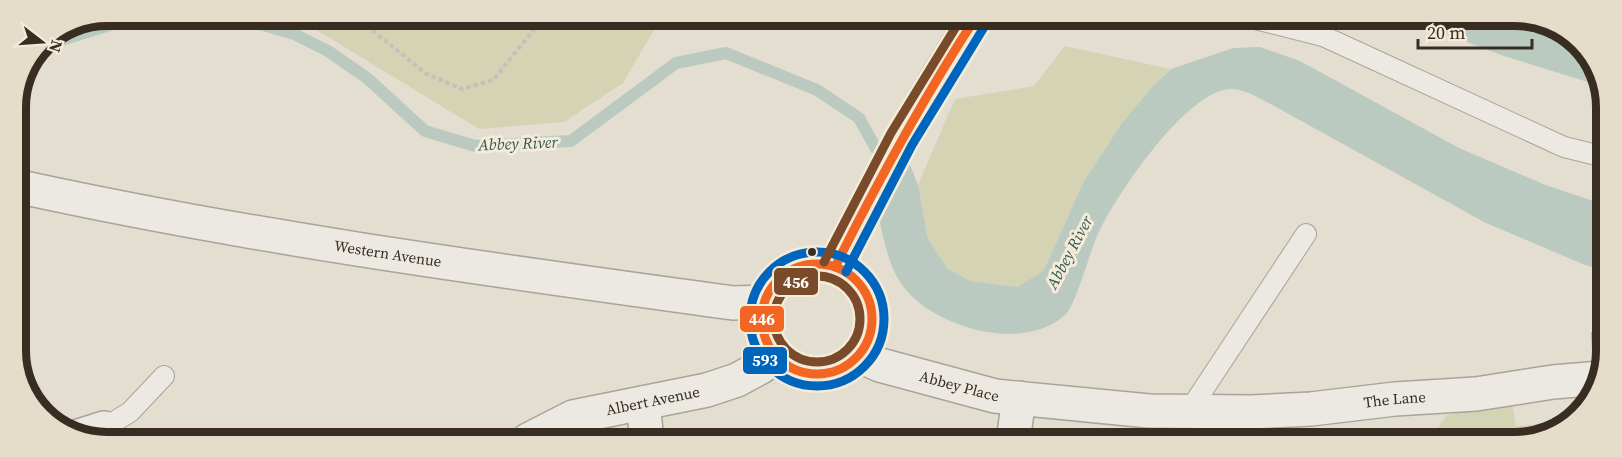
<svg xmlns="http://www.w3.org/2000/svg" width="1622" height="457" viewBox="0 0 1622 457" font-family="'Source Serif 4',serif">
<style>
.green{fill:#d4d3b4}
.water{fill:#bbcac0}
.lines{fill:none;stroke-linecap:round;stroke-linejoin:round}
.stream{stroke:#bbcac0;stroke-width:12}
.building{fill:#c8bdb2;stroke:#a59a90;stroke-width:1.5}
.lane-casing{stroke:#aaa399;stroke-width:22}
.street-casing{stroke:#aaa399;stroke-width:36}
.path{stroke:#c5c0b9;stroke-width:4;stroke-dasharray:4.5 3;stroke-linecap:butt}
.lane{stroke:#ece9e2;stroke-width:20}
.street{stroke:#ece9e2;stroke-width:33}
.bus-1-casing{stroke:#f4ebd8;stroke-width:14}
.bus-2-casing{stroke:#f4ebd8;stroke-width:14}
.bus-3-casing{stroke:#f4ebd8;stroke-width:14}
.bus-1{stroke:#f26522;stroke-width:9}
.bus-2{stroke:#0065bd;stroke-width:9}
.bus-3{stroke:#7a4b2a;stroke-width:9}
.bus-dot{fill:#392c21;stroke:#f4ebd8;stroke-width:2}
.labels{text-anchor:middle;stroke-width:6;stroke-linejoin:round;paint-order:stroke}
.street-label{font-size:15px;fill:#392c21;stroke:#f4ebd8}
.water-label{font-size:16px;font-style:italic;fill:#315854;stroke:#f4ebd8}
.rim{fill:none;stroke:#392c21;stroke-width:8}
.line-badge{stroke:#f4ebd8;stroke-width:2}
.badge-label{font-size:16px;text-anchor:middle;font-weight:bold;fill:#fff}
</style>
<rect width="100%" height="100%" fill="#e4ded1"/>
<g class="green">
<path d="M277 15 662 16 623 83 564 122 479 129 305 23Z"/>
<path d="M1065 46 1170 69 1153 86 1122 123 1084 181 1044 270 1018 287 970 281 948 269 928 239 918 185 955 99 1034 86Z"/>
<path d="M1512 402 1516 426 1572 421 1521 442H1377L1374 436 1435 432 1447 415Z"/>
</g>
<g class="water">
<path d="M1403 18H1539L1580 42 1604 87 1504 56Z"/>
<path d="M1260 47 1300 61 1459 148 1543 184 1605 205 1604 270 1585 265 1484 222 1276 107C1262 100 1245 88 1229 89 1185 93 1116 195 1098 234 1091 249 1075 306 1066 314 1025 353 939 329 906 290 888 268 884 240 878 214L907 157 918 185 928 239 948 269 970 281 1018 287 1044 270 1084 181 1122 123 1153 86 1171 69 1233 48Z"/>
</g>
<g class="lines">
<g class="stream">
<path d="M229 15 294 34 328 51 367 78 425 131 475 146 571 141 676 63 726 53 817 90 859 118 884 163"/>
<path d="M47 39 61 40 143 15"/>
</g>
</g>
<path class="building" d="M1604 332V356L1593 357 1592 333Z"/>
<g class="lines">
<g class="lane-casing">
<g id="lane">
<path d="M1247 17 1323 36 1564 147 1605 157"/>
<path d="M1189 411 1306 234"/>
<path d="M104 428 130 412 164 376"/>
</g>
</g>
<g class="street-casing">
<g id="street">
<path id="s1" d="M16 186C253 238 493 270 733 303L764 302"/>
<circle cx="817" cy="319" r="55"/>
<path d="M835 267C878 181 923 96 976 17"/>
<path id="s2" d="M859 356 880 365 995 396 1149 411 1251 412 1311 409 1395 399 1476 394 1553 382 1601 378"/>
<path d="M643 403 647 440"/>
<path d="M79 436 104 428"/>
<path id="s3" d="M528 440 573 417 707 390 737 380 761 367 775 354"/>
<path d="M1013 441 1019 398"/>
</g>
</g>
<g class="path">
<path d="M355 16 425 73 462 89 493 80 545 16"/>
<path d="M1521 18 1557 28"/>
</g>
<use href="#lane" class="lane"/>
<use href="#street" class="street"/>
<g class="bus-1-casing">
<g id="bus-1">
<circle cx="817" cy="319" r="55"/>
<path d="M835 267C878 181 924 97 976 17"/>
</g>
</g>
<g class="bus-2-casing">
<g id="bus-2">
<circle cx="817" cy="319" r="67"/>
<path d="M846 272 912 145 986 24"/>
</g>
</g>
<g class="bus-3-casing">
<g id="bus-3">
<path d="M824 262 891 133 962 17"/>
<circle cx="817" cy="319" r="43"/>
</g>
</g>
<use href="#bus-1" class="bus-1"/>
<use href="#bus-2" class="bus-2"/>
<use href="#bus-3" class="bus-3"/>
</g>
<circle class="bus-dot" cx="812" cy="252" r="5"/>
<g class="labels">
<g class="street-label">
<text dy="5" stroke="none"><textPath href="#s1" startOffset="378">Western Avenue</textPath></text>
<text dy="5" stroke="none"><textPath href="#s2" startOffset="105">Abbey Place</textPath></text>
<text dy="5" stroke="none"><textPath href="#s2" startOffset="543">The Lane</textPath></text>
<text dy="5" stroke="none"><textPath href="#s3" startOffset="132">Albert Avenue</textPath></text>
</g>
<g class="water-label">
<text transform="translate(518 143) rotate(-2)" y="6">Abbey River</text>
<text transform="translate(1069 252) rotate(-62)" y="6">Abbey River</text>
</g>
</g>
<path d="M0 0H1622V457H0ZM107 26H1515A81 81 0 0 1 1596 107V351A81 81 0 0 1 1515 432H107A81 81 0 0 1 26 351V107A81 81 0 0 1 107 26Z" fill="#e5dcc9" fill-rule="evenodd"/>
<path class="rim" d="M107 26H1515A81 81 0 0 1 1596 107V351A81 81 0 0 1 1515 432H107A81 81 0 0 1 26 351V107A81 81 0 0 1 107 26Z"/>
<g class="line-badge">
<rect x="773" y="267" width="46" height="29" rx="6" fill="#7a4b2a"/>
<rect x="739" y="305" width="46" height="28" rx="6" fill="#f26522"/>
<rect x="742" y="346" width="46" height="29" rx="6" fill="#0065bd"/>
</g>
<g class="badge-label">
<text x="796" y="288">456</text>
<text x="762" y="325">446</text>
<text x="765" y="366">593</text>
</g>
<g transform="translate(42 42) rotate(107)" stroke="#f4ebd8" stroke-width="4.5" paint-order="stroke">
<path d="M0-4.5L10 22L0 15L-10 22Z" fill="#392c21"/>
<text y="-9" font-size="16" font-weight="bold" text-anchor="middle" fill="#392c21">N</text>
</g>
<path d="M1418 39v9h114v-9" fill="none" stroke="#392c21" stroke-width="3"/>
<text x="1427" y="39" font-size="18" fill="#392c21" stroke="#f4ebd8" stroke-width="4.5" paint-order="stroke">20 m</text>
</svg>
